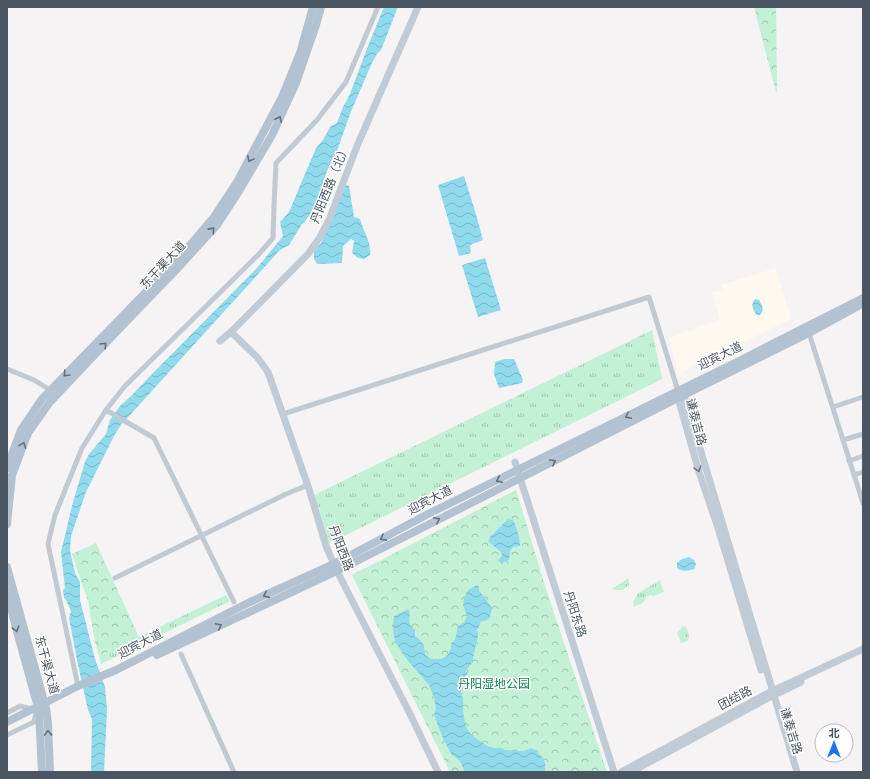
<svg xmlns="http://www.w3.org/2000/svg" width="870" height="779" viewBox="0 0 870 779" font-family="'Titillium Web','Noto Sans SC',sans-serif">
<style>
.commercial{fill:#fdf9ef}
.grass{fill:url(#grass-tufts)}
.forest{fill:url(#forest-crowns)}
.water{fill:url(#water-waves)}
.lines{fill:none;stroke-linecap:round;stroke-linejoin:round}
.street{stroke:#c1cad2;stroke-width:5}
.secondary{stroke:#c1cbd6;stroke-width:7}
.primary{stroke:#b3c2d1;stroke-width:8}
.oneway{stroke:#64717d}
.oneway2{stroke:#6e7984}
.labels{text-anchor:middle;stroke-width:3;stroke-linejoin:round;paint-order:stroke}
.street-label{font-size:12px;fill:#4a5661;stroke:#fff}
.park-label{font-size:12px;fill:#17864f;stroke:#fff}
</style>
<defs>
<pattern id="grass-tufts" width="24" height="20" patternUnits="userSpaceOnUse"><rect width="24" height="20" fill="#c3f1d5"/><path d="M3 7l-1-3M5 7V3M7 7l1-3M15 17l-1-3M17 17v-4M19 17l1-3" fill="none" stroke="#a0c6b0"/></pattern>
<pattern id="forest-crowns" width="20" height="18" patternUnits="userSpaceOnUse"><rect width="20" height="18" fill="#c3f1d5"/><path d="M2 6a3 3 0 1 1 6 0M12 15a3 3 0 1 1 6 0" fill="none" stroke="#a0c6b0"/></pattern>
<pattern id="water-waves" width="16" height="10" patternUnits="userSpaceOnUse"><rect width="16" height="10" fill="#90daee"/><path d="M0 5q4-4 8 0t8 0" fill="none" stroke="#78b4c4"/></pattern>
</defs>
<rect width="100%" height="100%" fill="#f5f3f3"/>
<path class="commercial" d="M776 268 791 319 678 374 669 338 720 319 712 292 723 290 721 285Z"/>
<g class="grass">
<path d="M652 330 662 379 328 544 314 495Z"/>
<path d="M629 578V585L623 590H617L611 589Z"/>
<path d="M660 580 664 592 653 596 650 595 646 597 644 602 634 607 633 602 637 594Z"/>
<path d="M226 595 230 601 101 664 99 656Z"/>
<path d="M683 626 686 627 688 631 689 639 686 642 681 643 677 633Z"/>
</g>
<g class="forest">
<path d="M754 7H776L777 92H776Z"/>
<path d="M516 490 545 586 607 772H450L352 575Z"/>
<path d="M96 543 139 637 99 656 95 642 88 601 72 554Z"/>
</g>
<g class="water">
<path d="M384 7H398L381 50 377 54 371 65 350 114 337 151 327 171 315 206 304 223 302 224 289 245 280 250 120 426 114 436 86 492 71 536 70 551 75 573 80 582V600L95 659 105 687 107 710 104 772H91L92 719 88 710 77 660 69 618 71 611 66 600 64 598 63 590 65 588 61 552 73 502 85 462 89 454 106 434 110 420 120 406 131 396 153 373 257 268 283 236 280 222 289 212 316 148 323 140 330 127 337 123 343 107 350 94 368 46Z"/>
<path d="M464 176 475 211 483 240 470 245 471 253 459 256 438 185Z"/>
<path d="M346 185 349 186 354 217 360 219C363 231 372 243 370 255L364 259 358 258 352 253 354 241 351 239 343 246 342 263 317 264 314 259V251L321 243Z"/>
<path d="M485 258 501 310 478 317 462 265Z"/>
<path d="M755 299 759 300C762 305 765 311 760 315H757C753 311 750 304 755 299Z"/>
<path d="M505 359H514L523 380 522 383 499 388 494 374 495 362Z"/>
<path d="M508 519 512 520 514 522C517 530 520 538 520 546L513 547 510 551 509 560 501 563 498 560 501 557 502 553 488 541 490 537Z"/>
<path d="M689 557 694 560 696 564 694 569C688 571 682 572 677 568V563L682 559Z"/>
<path d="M477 585 479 587V591L486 599 492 608C490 617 491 621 481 621L478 629 476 630 478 632V636L472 663 466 670V672H468C464 679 461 684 461 692L463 693 461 696 463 697C463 709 463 727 472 735 474 737 477 739 480 741 489 748 491 748 503 748L504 750C511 750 521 752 527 750 530 749 529 748 533 749 534 749 537 752 538 753 545 759 546 763 545 772H465L460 761 452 755 444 741 434 715 436 708 434 698 429 685 408 661 395 642 393 629 394 616 409 609C411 618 406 624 415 630V636C420 639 421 642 424 645 424 648 424 652 426 655 431 662 446 660 449 653 451 650 451 646 451 643L455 640 458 626 464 622 467 616 463 605 464 598 468 590Z"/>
</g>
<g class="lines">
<g class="street">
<path d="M809 333 863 503"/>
<path d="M7 369 34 380 50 390"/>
<path d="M833 407 863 397"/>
<path d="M106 410 154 438 234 602"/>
<path d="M283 414 649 297 678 391"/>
<path d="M843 440 863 434"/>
<path d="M849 461 863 456"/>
<path d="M854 475 863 472"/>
<path d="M115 578 286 494 308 485"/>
<path d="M181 654 234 772"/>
<path d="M78 686 48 544 55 515 82 448 106 410 125 386 258 255 273 238 274 206 276 163 317 120 346 82 378 7"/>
<path d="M7 713 20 706 31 709"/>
<path d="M7 735 34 722 36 712"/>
</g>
<g class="secondary">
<path d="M231 332 257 357 268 372 309 489 326 546 337 571 409 712 438 772"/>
<path d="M220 341 231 332 308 254 320 237 329 220 357 146 418 7"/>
<path d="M680 392 684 395 797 772"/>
<path d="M678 393V398L699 472 718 528 761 670"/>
<path d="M515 462 614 772"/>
<path d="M621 772 768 693 863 649"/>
<path d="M631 772 770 697 801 682"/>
</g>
<g class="primary">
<path d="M7 468 21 430 42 399 179 258 214 217 237 182 282 97 300 53 313 7"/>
<path d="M7 524 12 475 28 433 50 402 119 329 175 271 217 225 239 191 272 135 296 83 316 25 321 7"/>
<path d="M7 567 46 708 48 723 50 772"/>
<path d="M7 591 16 628 39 711 42 772"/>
<path d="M157 655 337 571 684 395 809 333 862 304"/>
<path d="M7 722 78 686 116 670 250 602 334 564 430 513 743 359 863 298"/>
</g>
</g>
<defs><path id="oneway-chevron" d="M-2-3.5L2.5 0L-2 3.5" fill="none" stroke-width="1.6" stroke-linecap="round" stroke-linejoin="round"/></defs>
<g class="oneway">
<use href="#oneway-chevron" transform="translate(279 119) rotate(-65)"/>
<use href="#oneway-chevron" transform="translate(250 159) rotate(118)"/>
<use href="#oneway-chevron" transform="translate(212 230) rotate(-48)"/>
<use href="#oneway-chevron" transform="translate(104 345) rotate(-47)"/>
<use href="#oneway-chevron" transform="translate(66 374) rotate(134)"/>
<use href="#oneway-chevron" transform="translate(628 416) rotate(154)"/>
<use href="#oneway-chevron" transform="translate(23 445) rotate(-69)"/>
<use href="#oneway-chevron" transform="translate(553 462) rotate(-27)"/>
<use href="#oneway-chevron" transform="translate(499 480) rotate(154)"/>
<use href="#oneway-chevron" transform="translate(437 520) rotate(-27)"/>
<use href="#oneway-chevron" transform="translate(383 538) rotate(152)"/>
<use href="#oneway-chevron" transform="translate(266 595) rotate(156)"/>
<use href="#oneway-chevron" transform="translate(219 626) rotate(-25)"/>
<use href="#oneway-chevron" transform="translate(16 629) rotate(75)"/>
<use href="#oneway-chevron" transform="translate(48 733) rotate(-92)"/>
</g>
<use class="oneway2" href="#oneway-chevron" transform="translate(698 469) rotate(73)"/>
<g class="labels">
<g class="street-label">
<text transform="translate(330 184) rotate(-68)" y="4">丹阳西路（北）</text>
<text transform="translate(163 265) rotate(-47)" y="4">东干渠大道</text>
<text transform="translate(720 356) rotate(-26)" y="4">迎宾大道</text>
<text transform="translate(696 422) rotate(75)" y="4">谦泰吉路</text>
<text transform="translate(430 500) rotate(-27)" y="4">迎宾大道</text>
<text transform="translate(341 548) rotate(69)" y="4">丹阳西路</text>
<text transform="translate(575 614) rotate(72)" y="4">丹阳东路</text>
<text transform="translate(140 644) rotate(-27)" y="4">迎宾大道</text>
<text transform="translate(47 665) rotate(75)" y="4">东干渠大道</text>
<text transform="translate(735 698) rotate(-28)" y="4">团结路</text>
<text transform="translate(791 731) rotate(73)" y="4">谦泰吉路</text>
</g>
<g class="park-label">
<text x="494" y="688">丹阳湿地公园</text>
</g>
</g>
<rect width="870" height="779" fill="none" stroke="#4a5661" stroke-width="16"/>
<g transform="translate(834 743)"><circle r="19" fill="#ffffff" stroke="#b7bbc0"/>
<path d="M0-3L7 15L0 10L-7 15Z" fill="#1a73e8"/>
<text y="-6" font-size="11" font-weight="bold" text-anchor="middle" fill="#4a5661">北</text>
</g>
</svg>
